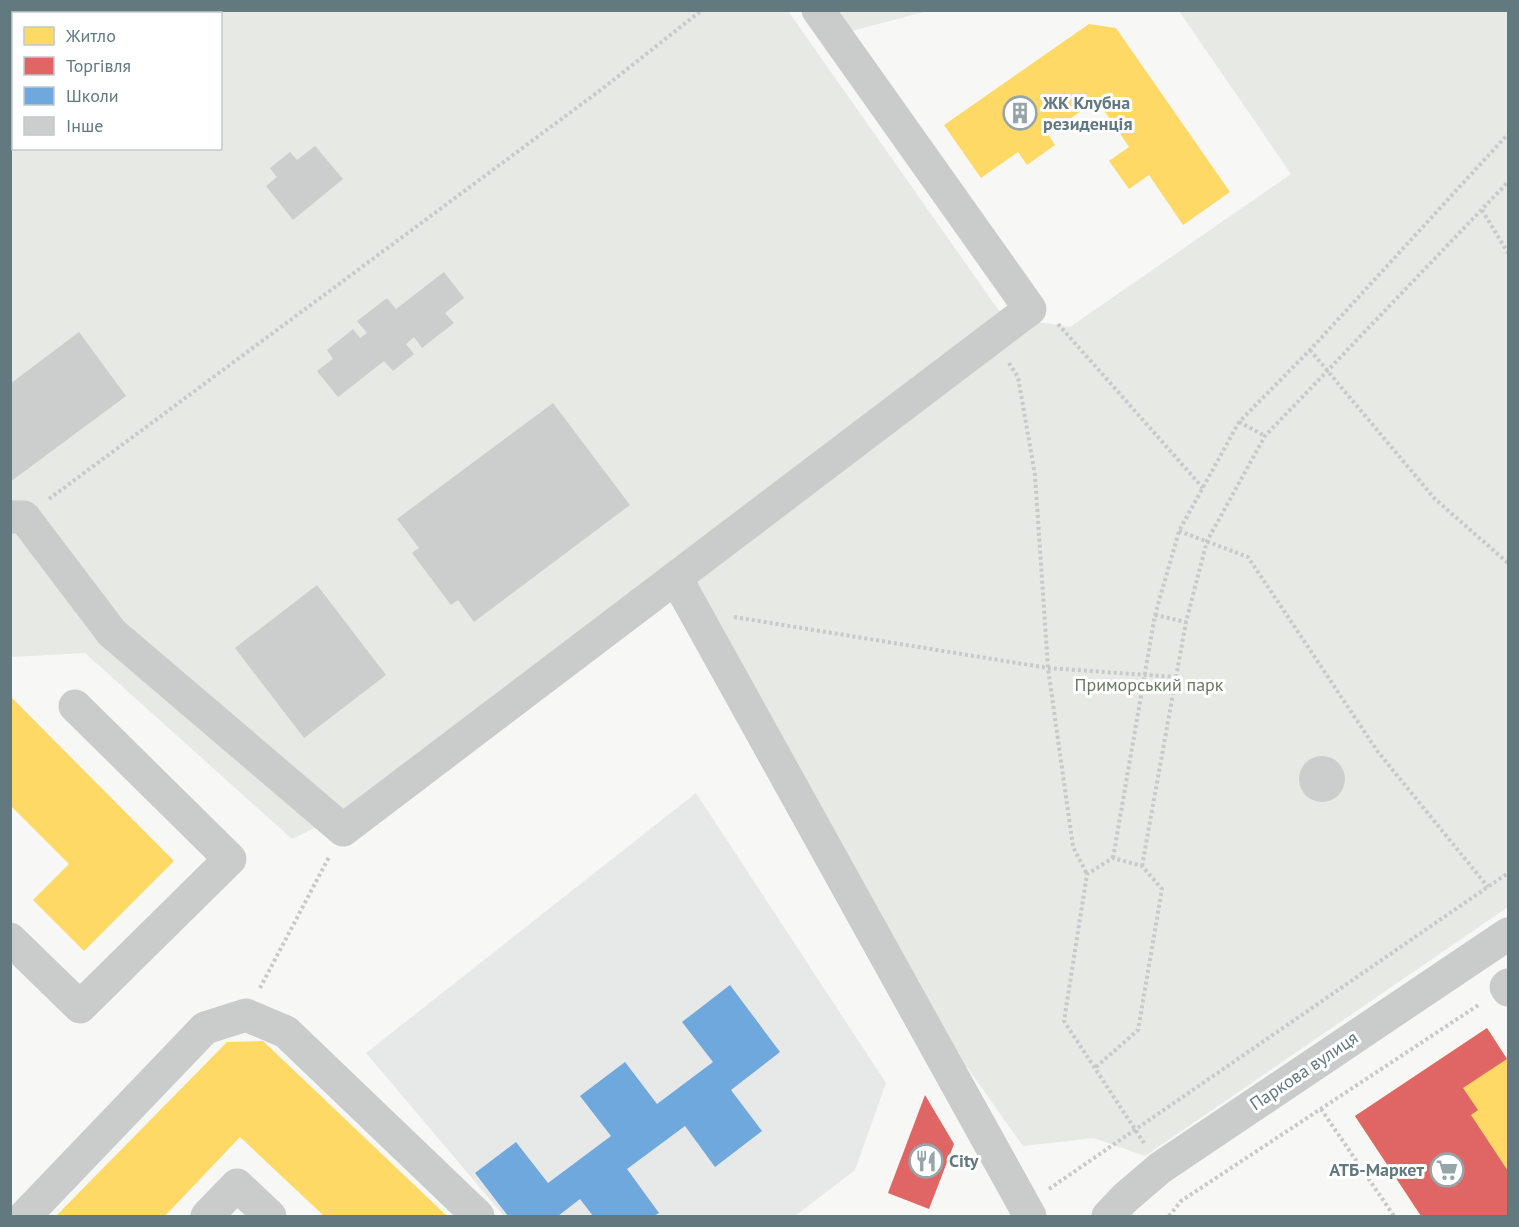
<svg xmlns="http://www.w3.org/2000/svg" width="1519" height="1227" viewBox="0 0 1519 1227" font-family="'PT Sans',sans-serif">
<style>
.built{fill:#e7e9e8}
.green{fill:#e6e9e4;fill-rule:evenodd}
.homes{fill:#ffd966}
.shops{fill:#e06666}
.schools{fill:#6fa8dc}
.building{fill:#cccece}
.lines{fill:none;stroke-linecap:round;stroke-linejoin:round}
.path{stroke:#c8c9ca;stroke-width:4;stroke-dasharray:3 3;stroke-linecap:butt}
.minor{stroke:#cacccc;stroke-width:33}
.labels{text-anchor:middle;stroke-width:6;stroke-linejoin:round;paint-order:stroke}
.poi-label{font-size:18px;font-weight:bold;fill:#637980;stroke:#fff;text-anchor:start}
.park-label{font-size:18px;fill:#6a7862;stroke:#fff}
.street-label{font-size:18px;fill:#637980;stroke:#fff}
</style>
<rect width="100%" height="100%" fill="#f7f7f6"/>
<path class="built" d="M696 793 886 1083 855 1170 795 1216H504L366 1053Z"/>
<g class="green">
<path d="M11 11H788L1002 315 331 820 292 839 85 653 11 657ZM14 14H220V148H14Z"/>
<path d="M805 11H941L924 12 825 38Z"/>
<path d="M1179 11H1508V907L1145 1156 1094 1138 1023 1146 967 1067 953 1074 689 580 1033 321 1070 327 1291 174Z"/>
</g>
<g class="homes">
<path d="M1089 24 1116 28 1230 192 1183 225 1149 175 1129 189 1109 161 1129 147 1097 100 1048 134 1055 145 1027 165 1018 152 981 178 944 125Z"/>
<path d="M10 696 174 861 84 951 33 900 69 864 10 805Z"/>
<path d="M1487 1028 1507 1059 1508 1058V1216H1421L1355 1116Z"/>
<path d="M263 1041 447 1216H324L240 1137 165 1216H56L227 1042Z"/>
</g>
<g class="shops">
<path d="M1487 1028 1507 1059 1463 1088 1478 1110 1471 1115 1508 1171V1216H1421L1355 1116Z"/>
<path d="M925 1095 954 1144 929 1209 888 1193Z"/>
</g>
<path class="schools" d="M730 985 780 1052 731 1090 762 1131 715 1167 685 1126 627 1169 659 1213 654 1216H593L580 1199 558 1216H508L475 1173 516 1142 548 1183 611 1136 580 1096 625 1062 657 1104 713 1062 682 1022Z"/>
<g class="building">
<path d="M315 146 343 179 293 220 266 186 277 177 270 168 290 152 297 160Z"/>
<path d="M444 272 464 298 445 313 454 323 422 348 414 337 406 344 414 354 393 371 384 361 338 397 317 371 333 359 327 350 353 329 360 338 367 333 357 321 387 298 396 309Z"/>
<path d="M79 332 126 396 10 482V384Z"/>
<path d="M553 403 630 505 474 622 458 600 451 605 412 553 419 548 397 519Z"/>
<path d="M317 585 386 675 304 738 235 648Z"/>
<circle cx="1322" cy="779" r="23"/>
</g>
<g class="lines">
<g class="path">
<path d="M1482 210 1508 253"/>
<path d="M1058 324 1203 488"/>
<path d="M1310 350 1435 499 1508 563"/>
<path d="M1009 363 1018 377 1035 475 1048 668 1073 847 1087 874"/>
<path d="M1239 422 1265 436"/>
<path d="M49 499 602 89 702 10"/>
<path d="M1179 531 1248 557 1378 752 1488 887"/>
<path d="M1155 615 1186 622"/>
<path d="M734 617 1048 668 1176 677"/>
<path d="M1113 858 1155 615 1179 531 1239 422 1310 350 1508 134"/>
<path d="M1142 866 1186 622 1207 541 1265 436 1508 182"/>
<path d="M260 988 329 857"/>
<path d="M1096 1067 1138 1030 1162 889 1142 866 1113 858 1087 874 1064 1021 1144 1143"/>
<path d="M1321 1109 1394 1216"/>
<path d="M1049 1189 1508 873"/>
<path d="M1169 1216 1181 1201 1480 1004"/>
</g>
<g class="minor">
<path d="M10 517H24L112 633 343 830 1030 309 818 10"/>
<path d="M676 578 1030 1216"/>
<path d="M10 939 80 1007 230 859 75 706"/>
<path d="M1508 985 1506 987 1508 990"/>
<path d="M25 1216 205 1028 246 1015 286 1032 478 1216"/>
<path d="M207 1216 237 1185 270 1216"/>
<path d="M1108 1216 1125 1198 1160 1168 1508 934"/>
</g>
</g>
<defs>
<g id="building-ring" transform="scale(1.725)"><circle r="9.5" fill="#fff" stroke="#97a5a9" stroke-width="1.5"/><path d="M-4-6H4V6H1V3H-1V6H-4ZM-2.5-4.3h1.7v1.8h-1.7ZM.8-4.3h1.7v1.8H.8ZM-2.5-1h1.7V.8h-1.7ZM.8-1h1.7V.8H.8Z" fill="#97a5a9"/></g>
<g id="restaurant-ring" transform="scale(1.725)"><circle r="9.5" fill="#fff" stroke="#97a5a9" stroke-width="1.5"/><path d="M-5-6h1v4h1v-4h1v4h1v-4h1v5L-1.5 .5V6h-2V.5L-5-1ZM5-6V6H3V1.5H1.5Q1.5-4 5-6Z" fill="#97a5a9"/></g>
<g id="supermarket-ring" transform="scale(1.725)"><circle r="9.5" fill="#fff" stroke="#97a5a9" stroke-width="1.5"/><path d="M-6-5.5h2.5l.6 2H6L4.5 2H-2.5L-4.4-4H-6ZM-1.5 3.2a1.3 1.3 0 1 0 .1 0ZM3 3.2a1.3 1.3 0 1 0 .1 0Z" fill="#97a5a9"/></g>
</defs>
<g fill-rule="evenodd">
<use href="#building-ring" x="1020" y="113"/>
<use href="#restaurant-ring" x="926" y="1161"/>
<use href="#supermarket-ring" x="1447" y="1170"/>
</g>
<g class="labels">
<g class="poi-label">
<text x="1043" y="109">ЖК Клубна<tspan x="1043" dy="21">резиденція</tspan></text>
<text x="949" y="1167">City</text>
<text x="1424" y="1176" text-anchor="end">АТБ-Маркет</text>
</g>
<g class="park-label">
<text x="1149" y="691">Приморський парк</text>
</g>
<g class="street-label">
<text transform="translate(1304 1071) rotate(-34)" y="6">Паркова вулиця</text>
</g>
</g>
<rect width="1519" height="1227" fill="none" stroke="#637980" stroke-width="24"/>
<rect x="12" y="12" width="210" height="138" fill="#ffffff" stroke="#c1c9cc" stroke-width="1.5"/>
<rect x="24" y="27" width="30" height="18" fill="#ffd966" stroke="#c1c9cc" stroke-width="1.5"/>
<text x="66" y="42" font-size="18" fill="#637980">Житло</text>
<rect x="24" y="57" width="30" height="18" fill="#e06666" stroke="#c1c9cc" stroke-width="1.5"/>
<text x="66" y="72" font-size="18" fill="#637980">Торгівля</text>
<rect x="24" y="87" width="30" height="18" fill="#6fa8dc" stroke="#c1c9cc" stroke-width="1.5"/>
<text x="66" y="102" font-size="18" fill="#637980">Школи</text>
<rect x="24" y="117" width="30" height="18" fill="#cccece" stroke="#c1c9cc" stroke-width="1.5"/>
<text x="66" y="132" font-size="18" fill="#637980">Інше</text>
</svg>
